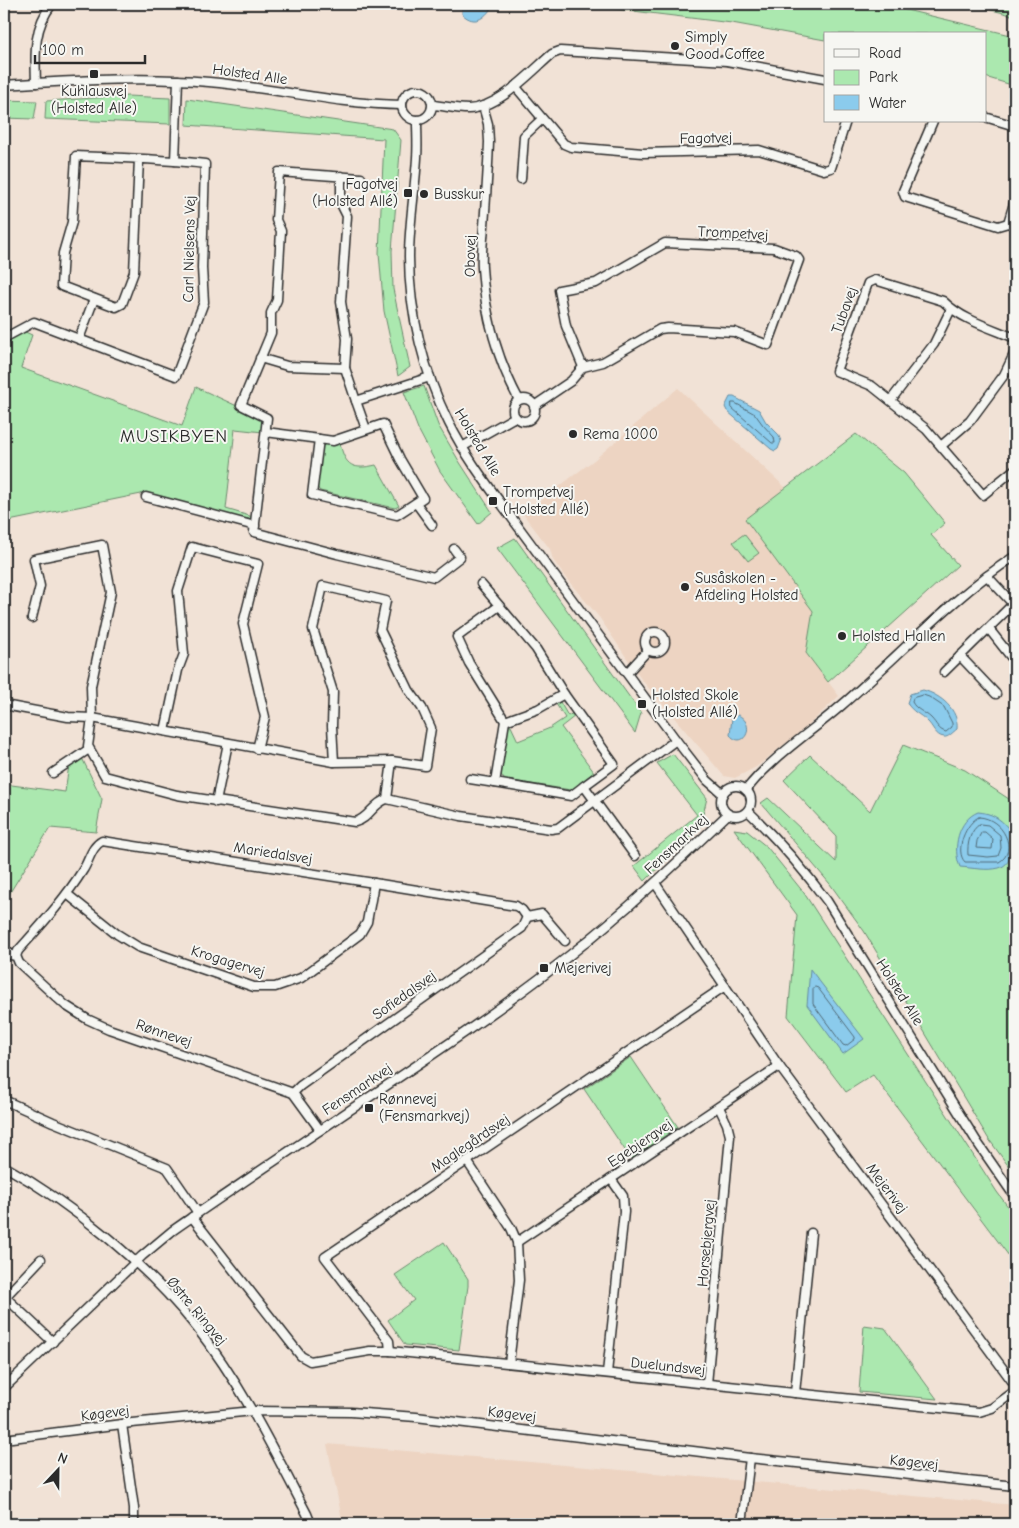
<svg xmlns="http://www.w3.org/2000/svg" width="1019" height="1528" viewBox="0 0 1019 1528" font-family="'Comic Neue',sans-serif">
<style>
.built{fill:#edd4c2}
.green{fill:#abe8af;stroke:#6b8a6d}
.water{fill:#8bcbec;stroke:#658b9f}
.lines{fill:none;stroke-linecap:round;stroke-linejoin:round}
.shore{stroke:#516b78;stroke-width:1}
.minor-casing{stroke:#2b2b2b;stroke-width:11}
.minor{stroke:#f6f6f2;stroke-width:8}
.poi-dot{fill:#2b2b2b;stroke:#f6f6f2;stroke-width:2}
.labels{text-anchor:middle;stroke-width:4;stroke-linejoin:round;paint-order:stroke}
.poi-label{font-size:15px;fill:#2b2b2b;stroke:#f6f6f2;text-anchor:start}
.street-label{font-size:15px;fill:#2b2b2b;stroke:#f6f6f2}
.quarter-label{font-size:18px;letter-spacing:1px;fill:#2b2b2b;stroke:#f6f6f2}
</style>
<rect width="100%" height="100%" fill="#f1e2d6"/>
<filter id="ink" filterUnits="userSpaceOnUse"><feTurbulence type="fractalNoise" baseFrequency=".02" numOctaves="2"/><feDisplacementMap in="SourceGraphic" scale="10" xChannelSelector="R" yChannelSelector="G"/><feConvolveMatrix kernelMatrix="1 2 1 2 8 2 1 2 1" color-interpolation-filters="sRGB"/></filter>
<g filter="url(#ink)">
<g class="built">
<path d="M678 388 786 488 745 519 813 611 806 653 839 696 806 727 756 767 735 778 724 776 641 679 599 617 565 577 553 560 550 549 523 514 594 460Z"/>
<path d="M327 1444 1015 1505V1524H343Z"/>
</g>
<g class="green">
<path d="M575 4H881L1015 36V86L985 77V34H825V40L732 23Z"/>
<path d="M969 4H1015V16Z"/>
<path d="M127 96 170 98V124L45 119 46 101Z"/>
<path d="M187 99 393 129 401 140 392 251 393 289 410 367 398 376 384 311 379 253 384 139 186 125Z"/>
<path d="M4 100 37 101 34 119 4 118Z"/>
<path d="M23 331 32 335 21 368 182 426 196 387 265 419 263 432 235 429 226 509 253 517 252 519 243 518 242 519 146 493 4 522V353L9 340Z"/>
<path d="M424 386 438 425 459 461 492 512 478 524 440 471 418 429 404 392Z"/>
<path d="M856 434 904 473 945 523 931 535 958 565 828 682 806 653 813 611 745 519Z"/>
<path d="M340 443C345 467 354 470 376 465L399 506 395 508 320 491 316 486 323 444 335 445Z"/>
<path d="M744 534 759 553 748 561 733 542Z"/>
<path d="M515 538 641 713 635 733 497 548Z"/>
<path d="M560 702 568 716 573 713 575 716 561 727 594 772 571 790 505 780 501 775 508 726 510 724 518 741 550 728 565 718 556 704Z"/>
<path d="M903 745 965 770 1015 803V1175L988 1138 864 931 830 884 761 803 768 798 836 862V836L784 780 810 755 870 811Z"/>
<path d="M673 754 707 798 700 827 645 881 634 866 697 815 657 763Z"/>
<path d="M82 758 102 799 96 832 50 828 4 902V784L65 792 69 765Z"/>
<path d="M734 829 747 831 767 847 804 893 997 1192 1015 1216V1264L873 1075 846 1092 788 1016 797 915Z"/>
<path d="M631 1057 678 1127 631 1159 584 1089Z"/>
<path d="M444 1242 468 1279V1286L459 1350 405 1345 388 1320 414 1300 395 1275Z"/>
<path d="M864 1325 885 1328 937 1399 859 1392Z"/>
</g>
<g class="water">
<path d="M462 4H494C486 17 476 27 462 14Z"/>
<path d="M730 397H734L759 410 766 422 778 434 781 441 778 449 775 451 771 449 727 411 725 407Z"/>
<path d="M923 690C941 695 959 710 957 729 953 732 948 738 944 737 935 736 933 726 927 721 920 714 912 712 907 703L910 694Z"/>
<path d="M738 715C757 724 744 751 730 735L732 718Z"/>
<path d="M978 812C991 813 1000 818 1008 828 1017 838 1014 864 999 868 987 871 973 868 960 867 952 848 958 820 978 812Z"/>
<path d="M810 969 864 1039 843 1054 807 1005Z"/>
</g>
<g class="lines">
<g class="shore">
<path d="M732 403H735L755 414 763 425 774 437 775 443H772L732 408Z"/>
<path d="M923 695 929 697 944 707 952 723V727L946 732C938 730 937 724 931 718 925 712 916 710 912 702L913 698Z"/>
<path d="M979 817C1003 818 1019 851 999 862H965C954 851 966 822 979 817Z"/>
<path d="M980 824 988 825 1000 835 1001 848 998 856 988 857 968 855C967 844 970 830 980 824Z"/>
<path d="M982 832H985L993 839 992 849 976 848 977 841Z"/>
<path d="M815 987 818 988 855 1037V1039L846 1046 843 1045 813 1004V989Z"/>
</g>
<g class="minor-casing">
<g id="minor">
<path d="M36 83C35 54 33 28 52 4"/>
<path d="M4 85C72 81 141 76 209 82 274 88 336 104 402 105"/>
<path d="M515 86 564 144 571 147 643 153 759 150 824 170 831 168 846 121"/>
<circle cx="417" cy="105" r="15"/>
<path d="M433 105C444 106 457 109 468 109 499 108 530 73 552 54L560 51 727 61 825 79"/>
<path d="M483 106 488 124 489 142C488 170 486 198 484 226 483 240 481 255 482 268 485 315 497 359 519 400"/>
<path d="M985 117 1015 126"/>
<path d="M417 120C417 133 418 146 417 158 415 191 409 224 409 257 409 313 424 373 449 423 464 453 483 479 503 506L676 740 707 780 723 794"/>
<path d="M933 121 903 191 905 197 998 226 1008 223 1015 226"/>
<path d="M175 161 178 80"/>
<path d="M341 176V204L347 216 341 302 347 339 345 368 356 401"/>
<path d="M361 178 279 172 276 220 281 231 277 300 271 313V333L241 405 267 418 254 532 337 554 434 577 460 557 454 549"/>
<path d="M521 179 524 136 542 119"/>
<path d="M1008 223 1015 200"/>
<path d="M1015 338C991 328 962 320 943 301L875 280 868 283 836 371 872 386 926 429 983 495 1015 469"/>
<path d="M79 339 94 299"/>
<path d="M4 342 6 337 34 322 176 376 204 302 202 268 205 164C162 159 119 158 76 156L72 222 63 253 61 286 116 307 122 304 134 272 139 159"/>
<path d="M260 358 287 366 345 368"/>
<circle cx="524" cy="410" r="11"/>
<path d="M891 400 934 344 951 309"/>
<path d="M534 406 571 381 583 367 603 362 660 329 668 328 734 332 768 345 799 260 796 256 774 248 665 243 596 283 559 290 566 326 583 367"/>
<path d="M383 424 400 459 423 498 397 515 312 495 319 439 333 441Z"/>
<path d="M366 429 356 401 430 377"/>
<path d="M266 432 319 439"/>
<path d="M941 446 970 421 1004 375 1015 352"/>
<path d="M462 447 515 417"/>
<path d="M146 497 255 526"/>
<path d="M416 503 432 525"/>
<path d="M987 576 1015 606"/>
<path d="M481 584 536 649 564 694"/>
<path d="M499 606 457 637 469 663 505 721 495 783 571 796 584 786"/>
<path d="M32 618 40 586 34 559 102 545 111 592 91 686 92 718 88 746 105 776 177 795 355 822C369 819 373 803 387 799L461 816 551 829 558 828 676 740"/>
<path d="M989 629 1015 662"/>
<circle cx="655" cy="642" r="10"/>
<path d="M960 656 996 694"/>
<path d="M944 672 1013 604"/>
<path d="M627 673 648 650"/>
<path d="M4 705 68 717 92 718 334 762 392 761"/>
<path d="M505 721 538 709 564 694 614 764 584 786 635 856"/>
<path d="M165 731 178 670 184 654 178 591 192 547 258 564 243 624 265 717 257 749"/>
<path d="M334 762 332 726 333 692 313 629 323 586 386 601 380 630 409 690 422 708 431 728 425 766 392 761 387 799"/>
<path d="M53 773 89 749"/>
<path d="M470 779 495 783"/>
<circle cx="736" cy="801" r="15"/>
<path d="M746 790C773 756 810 733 842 705 900 655 951 598 1015 556"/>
<path d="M216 802 228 743"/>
<path d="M748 811C777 839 803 869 827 901L977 1142 1015 1197"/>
<path d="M655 883 779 1066 1015 1385"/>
<path d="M67 894 117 934 138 947 254 987H275L301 978 360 934 367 922 374 883"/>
<path d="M4 948 11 955 16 956 19 963 65 1005 87 1019 109 1029 293 1093 320 1130"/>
<path d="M16 956 18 951C41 925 65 899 83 870 90 859 91 847 102 841L374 883 516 906 522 910 527 917 542 914 565 941"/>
<path d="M293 1093 300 1086 522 928 527 917"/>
<path d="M4 1100 53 1122 167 1168 198 1213"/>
<path d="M467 1161 511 1228 517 1242 519 1280 509 1363"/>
<path d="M4 1166C73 1204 148 1266 197 1328 242 1385 274 1451 307 1514L311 1524"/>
<path d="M192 1217 301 1356 310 1361 370 1351H390L979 1412 992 1408 1015 1391"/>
<path d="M517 1242 779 1066"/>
<path d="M4 1296 53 1342"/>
<path d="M5 1297 41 1259"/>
<path d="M390 1351 389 1341 325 1257 725 986"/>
<path d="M607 1373 624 1212 623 1196 611 1179"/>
<path d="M707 1384 730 1136 727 1124 719 1107"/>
<path d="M4 1388 142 1256 172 1231C231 1190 291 1150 350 1110 425 1060 499 1011 570 955 625 912 677 863 728 814"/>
<path d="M795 1393 811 1233"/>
<path d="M122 1424 134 1508V1524"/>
<path d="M4 1439 122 1424 253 1411 351 1412 416 1417 750 1458 1015 1486"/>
<path d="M742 1524 750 1458"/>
</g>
</g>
<use href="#minor" class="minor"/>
</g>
</g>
<g class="poi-dot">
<circle cx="675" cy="46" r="5"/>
<rect x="89" y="69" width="10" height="10" rx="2.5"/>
<rect x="403" y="188" width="10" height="10" rx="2.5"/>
<circle cx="424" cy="194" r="5"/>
<circle cx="573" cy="434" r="5"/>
<rect x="488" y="496" width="10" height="10" rx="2.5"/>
<circle cx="685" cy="587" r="5"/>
<circle cx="842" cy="636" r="5"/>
<rect x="637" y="699" width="10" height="10" rx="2.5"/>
<rect x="539" y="963" width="10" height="10" rx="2.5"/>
<rect x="364" y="1103" width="10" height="10" rx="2.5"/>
</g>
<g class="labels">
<g class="poi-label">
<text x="685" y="42">Simply<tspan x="685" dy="17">Good Coffee</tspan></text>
<text x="94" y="96" text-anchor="middle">Kuhlausvej<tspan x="94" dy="17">(Holsted Alle)</tspan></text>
<text x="398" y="189" text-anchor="end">Fagotvej<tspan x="398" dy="17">(Holsted Allé)</tspan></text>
<text x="434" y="199">Busskur</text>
<text x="583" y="439">Rema 1000</text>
<text x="503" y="497">Trompetvej<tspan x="503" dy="17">(Holsted Allé)</tspan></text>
<text x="695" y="583">Susåskolen -<tspan x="695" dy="17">Afdeling Holsted</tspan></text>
<text x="852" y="641">Holsted Hallen</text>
<text x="652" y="700">Holsted Skole<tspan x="652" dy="17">(Holsted Allé)</tspan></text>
<text x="554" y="973">Mejerivej</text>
<text x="379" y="1104">Rønnevej<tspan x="379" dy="17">(Fensmarkvej)</tspan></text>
</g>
<g class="street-label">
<text transform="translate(250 74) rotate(8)" y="5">Holsted Alle</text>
<text transform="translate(706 138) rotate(-1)" y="5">Fagotvej</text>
<text transform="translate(733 233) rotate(3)" y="5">Trompetvej</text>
<text transform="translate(189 249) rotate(-89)" y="5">Carl Nielsens Vej</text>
<text transform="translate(470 256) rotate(-89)" y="5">Obovej</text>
<text transform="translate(844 310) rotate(-70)" y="5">Tubavej</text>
<text transform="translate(478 442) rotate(59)" y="5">Holsted Alle</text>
<text transform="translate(676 844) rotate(-43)" y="5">Fensmarkvej</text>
<text transform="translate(273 853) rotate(9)" y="5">Mariedalsvej</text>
<text transform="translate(228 961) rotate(17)" y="5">Krogagervej</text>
<text transform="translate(900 992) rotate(58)" y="5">Holsted Alle</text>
<text transform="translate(404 995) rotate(-35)" y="5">Sofiedalsvej</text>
<text transform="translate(164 1033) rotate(19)" y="5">Rønnevej</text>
<text transform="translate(357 1089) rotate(-34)" y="5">Fensmarkvej</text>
<text transform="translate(470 1143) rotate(-34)" y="5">Maglegårdsvej</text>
<text transform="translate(640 1143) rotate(-34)" y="5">Egebjergvej</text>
<text transform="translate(887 1188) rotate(53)" y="5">Mejerivej</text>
<text transform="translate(706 1243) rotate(-85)" y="5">Horsebjergvej</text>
<text transform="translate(197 1311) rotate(50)" y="5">Østre Ringvej</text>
<text transform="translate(668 1366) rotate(6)" y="5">Duelundsvej</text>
<text transform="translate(105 1413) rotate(-7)" y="5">Køgevej</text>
<text transform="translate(512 1414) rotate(7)" y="5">Køgevej</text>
<text transform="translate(914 1462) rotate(6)" y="5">Køgevej</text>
</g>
<g class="quarter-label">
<text x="174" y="442">MUSIKBYEN</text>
</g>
</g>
<rect width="1019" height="1528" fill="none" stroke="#f6f6f2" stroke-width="20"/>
<rect x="10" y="10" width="999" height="1508" fill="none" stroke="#2b2b2b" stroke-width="2" filter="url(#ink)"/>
<rect x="824" y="32" width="162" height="90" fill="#f6f6f2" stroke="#a5a5a2"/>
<rect x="834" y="49" width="25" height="8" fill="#f6f6f2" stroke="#a5a5a2"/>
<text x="869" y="58" font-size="15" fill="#2b2b2b">Road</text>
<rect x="834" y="70" width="25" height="15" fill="#abe8af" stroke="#a5a5a2"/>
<text x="869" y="82" font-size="15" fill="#2b2b2b">Park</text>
<rect x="834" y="95" width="25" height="15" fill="#8bcbec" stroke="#a5a5a2"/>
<text x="869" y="108" font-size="15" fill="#2b2b2b">Water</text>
<g transform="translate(58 1470) rotate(22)" stroke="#f6f6f2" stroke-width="4" paint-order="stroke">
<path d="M0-4L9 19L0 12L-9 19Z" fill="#2b2b2b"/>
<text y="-8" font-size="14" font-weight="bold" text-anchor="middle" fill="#2b2b2b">N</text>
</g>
<path d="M35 55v8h110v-8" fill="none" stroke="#2b2b2b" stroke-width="2.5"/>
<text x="42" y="55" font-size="15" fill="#2b2b2b" stroke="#f6f6f2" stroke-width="4" paint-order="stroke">100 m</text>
</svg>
